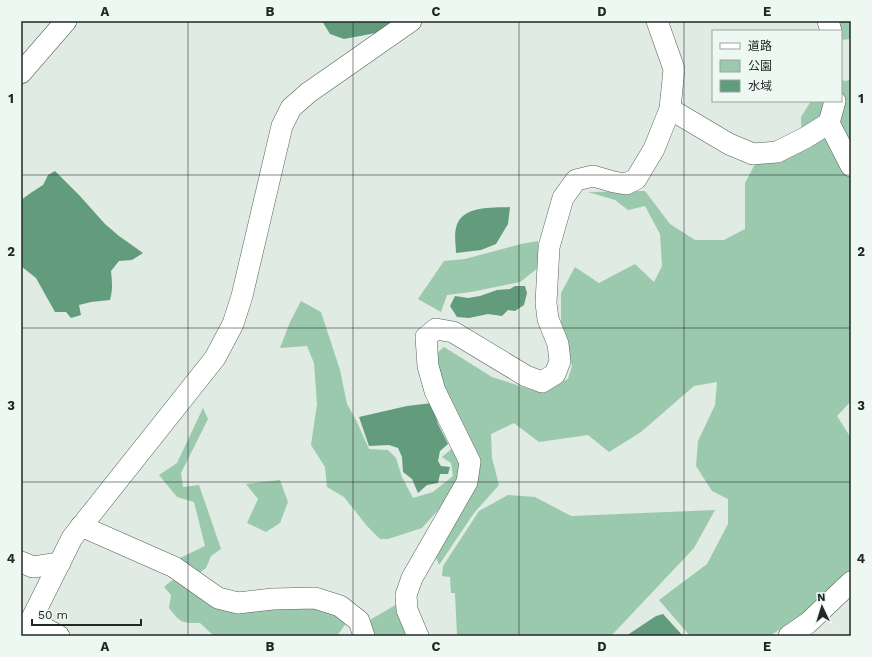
<svg xmlns="http://www.w3.org/2000/svg" width="872" height="657" viewBox="0 0 872 657" font-family="'Work Sans','Noto Sans JP',sans-serif">
<style>
.green{fill:#9ac9ad}
.water{fill:#629c7c}
.lines{fill:none;stroke-linecap:round;stroke-linejoin:round}
.minor-casing{stroke:#57615b;stroke-width:22}
.minor{stroke:#fff;stroke-width:21}
.grid{fill:none;stroke:#232725;stroke-width:1;stroke-opacity:0.55}
.neatline{fill:none;stroke:#232725;stroke-width:1.5}
.grid-label{font-size:13px;text-anchor:middle;font-weight:bold;fill:#232725}
</style>
<rect width="100%" height="100%" fill="#dfebe3"/>
<g class="green">
<path d="M834 21H851V39L841 40V31Z"/>
<path d="M851 79V175L849 176 851 178V401L837 416 851 438V569L793 622 769 636H690L659 600 707 564 728 524V499L712 491 696 466 698 441 715 405 717 382 694 386 641 432 609 452 588 435 539 442 514 423 491 434 492 458 499 485 474 513 439 565 435 555 472 489 438 379 433 356 444 347 492 377 538 392 568 379 572 366 561 326V293L575 267 599 283 635 264 654 282 662 266 660 234 645 206 628 210 615 200 588 192 645 191 670 224 695 240H724L745 229V183L756 162 802 147 801 117 811 101H841V80L846 81Z"/>
<path d="M538 241V268L520 282 471 292 447 295 441 312 418 299 444 261 465 259 521 244Z"/>
<path d="M301 301 321 312 340 370 347 404 356 420 369 449 388 450 396 458 402 477 413 498 433 492 453 476 451 463 442 457 455 446 464 467 448 499 422 528 388 539H380L367 526 344 497 327 487 325 467 311 445 317 404 314 363 307 346 280 348 290 322Z"/>
<path d="M203 408 208 419 181 473 183 487 199 485 221 549 211 556 206 568 198 574 180 558 205 546 194 502 177 497 159 475 177 463Z"/>
<path d="M280 480 288 502 280 523 266 532 247 523 258 499 246 484Z"/>
<path d="M508 495 535 497 571 516 715 510 694 548 611 636H457L455 593H451L450 577 442 576 443 566 479 511Z"/>
<path d="M179 578 216 602 311 603 347 622 337 636H214L200 623C181 623 181 623 169 608L171 595 164 587 171 581Z"/>
<path d="M399 603 409 636H373L368 621Z"/>
</g>
<g class="water">
<path d="M322 21H400L381 32 344 39 330 34Z"/>
<path d="M55 171 80 196 105 224 119 236 143 253 132 260 119 261 111 271C112 281 113 290 110 300L91 302 79 305 81 315 71 318 66 312H55L36 278 21 266V200L32 192 43 185 48 175Z"/>
<path d="M510 207 508 224 496 244 481 250 456 253C456 245 454 236 456 228 461 205 492 208 510 207Z"/>
<path d="M515 286H525L527 293 524 305 515 311 508 310 502 316 488 314 469 318 457 317 450 306 455 296 468 298 480 296 497 290 510 289Z"/>
<path d="M432 403 438 424 448 444 440 451 438 461 441 466 450 467 448 474H440L438 483 427 485 418 493 412 479 403 472 402 457 398 448 389 445 369 446 359 417 407 406Z"/>
<path d="M663 614 683 636H626L656 616Z"/>
</g>
<g class="lines">
<g class="minor-casing">
<g id="minor">
<path d="M828 21 831 31"/>
<path d="M21 73 66 21"/>
<path d="M670 109 729 144 753 154 777 152 805 138 829 123 835 101"/>
<path d="M829 123 851 166"/>
<path d="M81 526 174 567 218 598 238 603 273 599 315 598 340 606 359 621 364 636"/>
<path d="M21 562 33 567 60 563"/>
<path d="M31 621 59 636"/>
<path d="M23 636 72 538 215 358 233 324 242 296 282 126 291 108 308 93 411 21"/>
<path d="M418 636 407 610 406 595 412 578 467 482 470 462 435 391 428 366 426 337 436 329 453 332 526 376 542 382 555 374 560 361 558 344 548 319 546 303 549 247 563 198 576 180 593 176 614 182 626 184 636 179 654 149 670 109 674 69 657 21"/>
<path d="M789 636 808 623 851 582"/>
</g>
</g>
<use href="#minor" class="minor"/>
</g>
<path class="grid" d="M188 21V636M353 21V636M519 21V636M684 21V636M21 175H851M21 328H851M21 482H851"/>
<rect width="872" height="657" fill="none" stroke="#ecf8f1" stroke-width="44"/>
<rect x="712" y="30" width="130" height="72" fill="#ecf8f1" stroke="#9ca49f"/>
<rect x="720" y="43" width="20" height="6" fill="#ffffff" stroke="#9ca49f"/>
<text x="748" y="50" font-size="12" fill="#232725">道路</text>
<rect x="720" y="60" width="20" height="12" fill="#9ac9ad" stroke="#9ca49f"/>
<text x="748" y="70" font-size="12" fill="#232725">公園</text>
<rect x="720" y="80" width="20" height="12" fill="#629c7c" stroke="#9ca49f"/>
<text x="748" y="90" font-size="12" fill="#232725">水域</text>
<g transform="translate(822 607) rotate(356)" stroke="#ecf8f1" stroke-width="3" paint-order="stroke">
<path d="M0-3L7 15L0 10L-7 15Z" fill="#232725"/>
<text y="-6" font-size="11" font-weight="bold" text-anchor="middle" fill="#232725">N</text>
</g>
<path d="M32 619v6h109v-6" fill="none" stroke="#232725" stroke-width="2"/>
<text x="38" y="619" font-size="12" fill="#232725" stroke="#ecf8f1" stroke-width="3" paint-order="stroke">50 m</text>
<rect x="22" y="22" width="828" height="613" class="neatline"/>
<g class="grid-label">
<text x="105" y="16">A</text>
<text x="270" y="16">B</text>
<text x="436" y="16">C</text>
<text x="602" y="16">D</text>
<text x="767" y="16">E</text>
<text x="11" y="103">1</text>
<text x="861" y="103">1</text>
<text x="11" y="256">2</text>
<text x="861" y="256">2</text>
<text x="11" y="410">3</text>
<text x="861" y="410">3</text>
<text x="11" y="563">4</text>
<text x="861" y="563">4</text>
<text x="105" y="651">A</text>
<text x="270" y="651">B</text>
<text x="436" y="651">C</text>
<text x="602" y="651">D</text>
<text x="767" y="651">E</text>
</g>
</svg>
